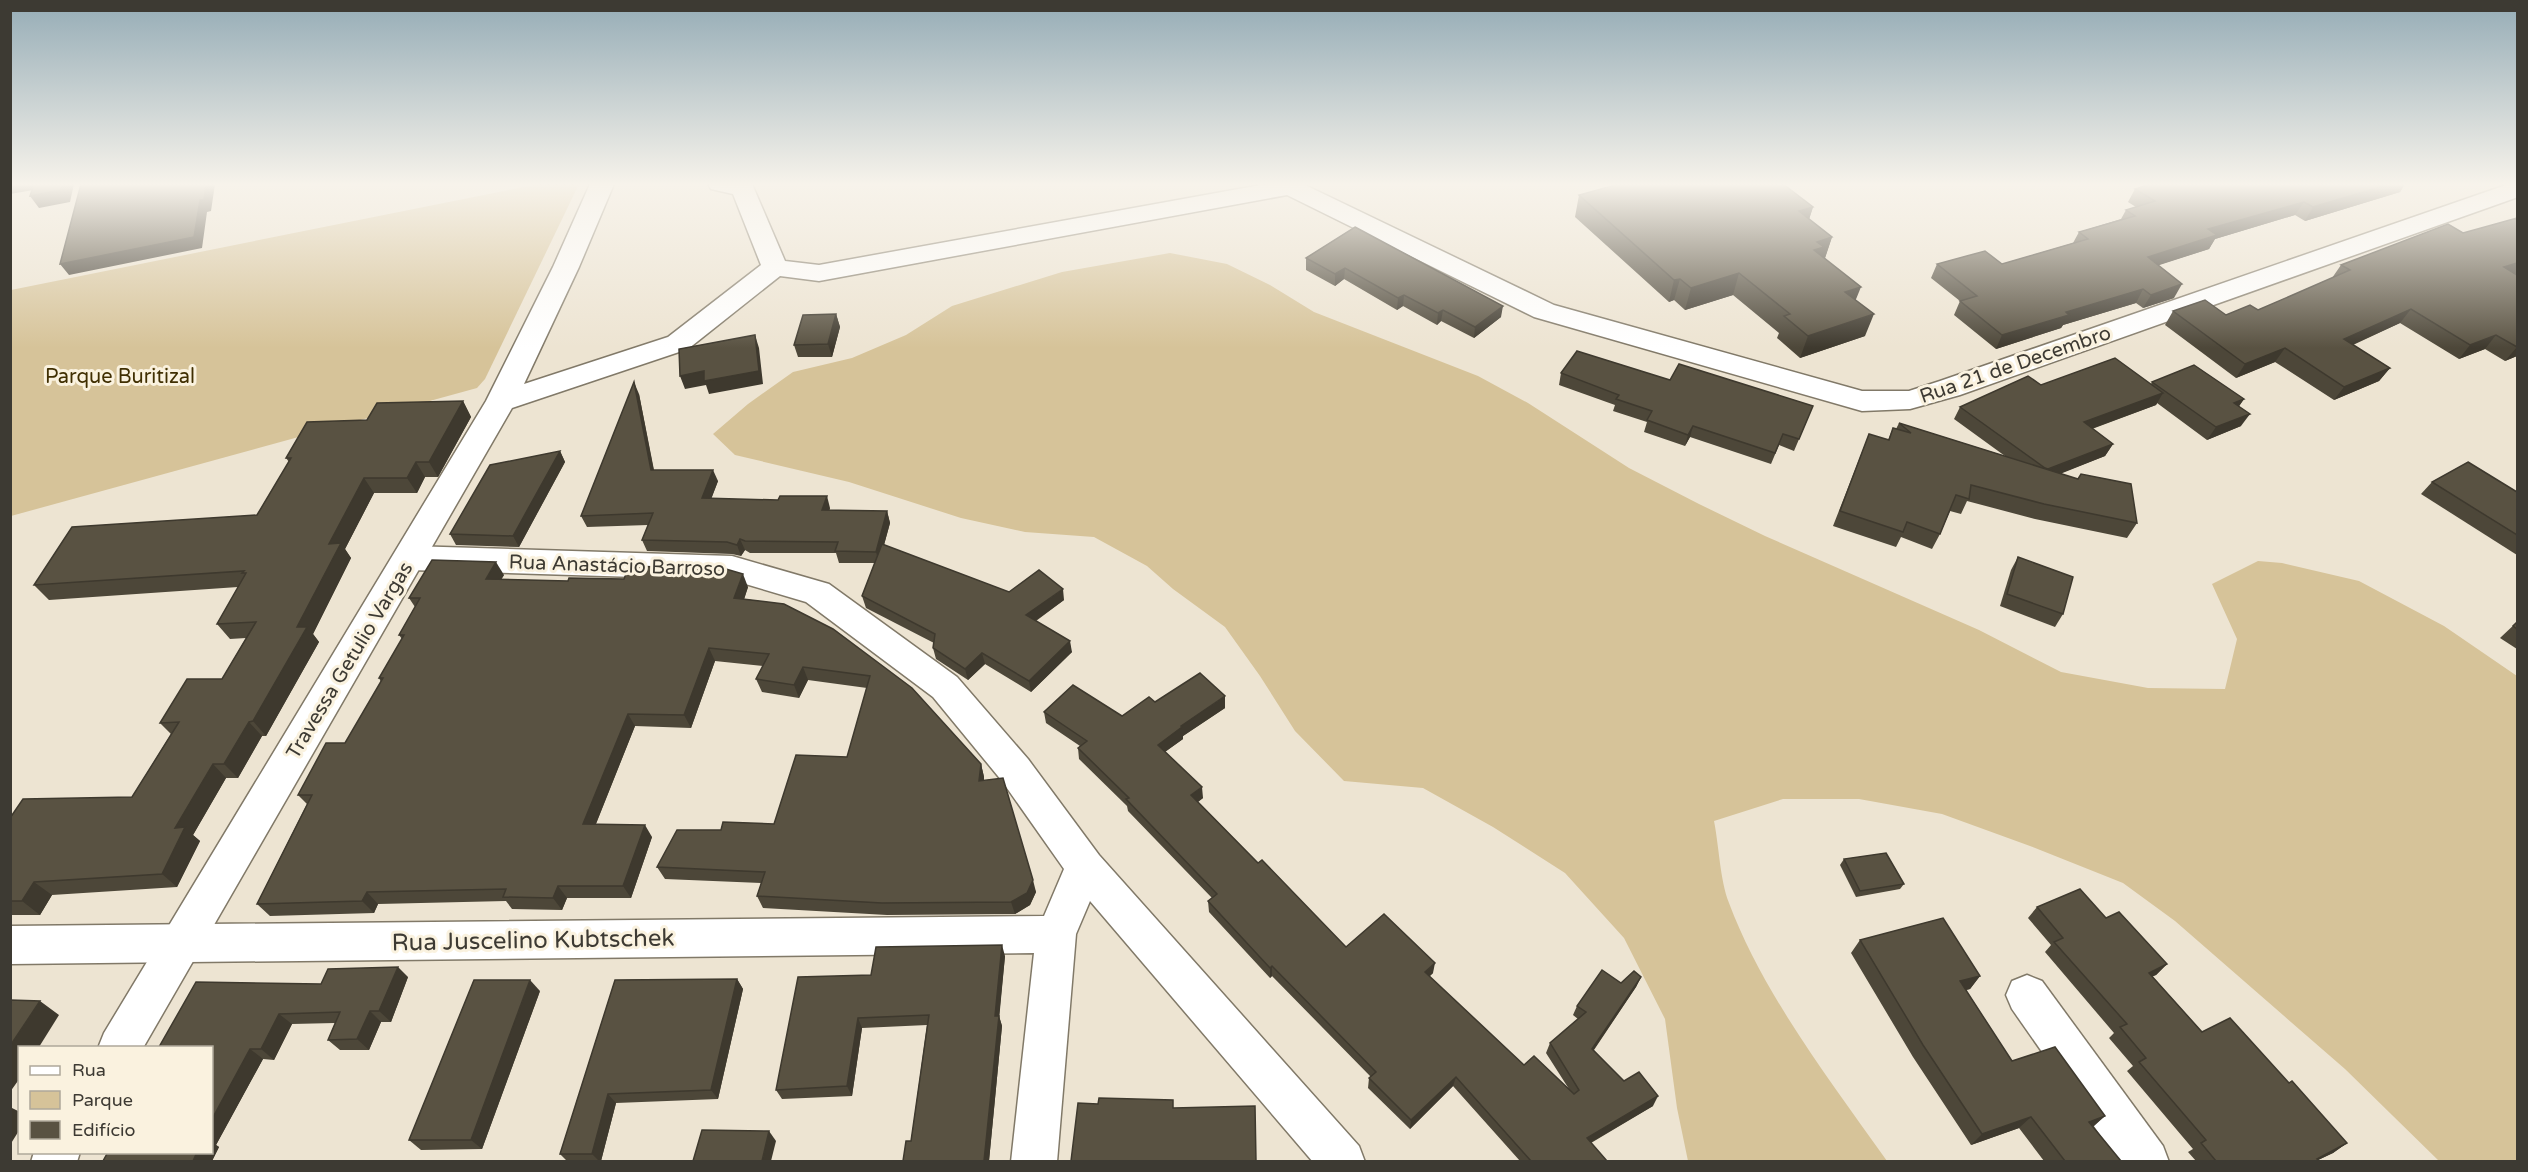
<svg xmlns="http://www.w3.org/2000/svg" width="2528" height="1172" viewBox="0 0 2528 1172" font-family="'Varela Round',sans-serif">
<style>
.green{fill:#d6c399}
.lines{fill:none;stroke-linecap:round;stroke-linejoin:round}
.minor-casing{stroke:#817968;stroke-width:3}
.tertiary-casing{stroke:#817968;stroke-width:3}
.minor{fill:#fff;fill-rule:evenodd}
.tertiary{fill:#fff;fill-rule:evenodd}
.wall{fill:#4d4739}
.shaded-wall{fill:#3e392e}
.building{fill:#595242;stroke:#3e392e;stroke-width:1.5}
.labels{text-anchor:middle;stroke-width:6;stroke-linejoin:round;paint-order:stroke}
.street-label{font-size:20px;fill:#3d3a33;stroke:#faf2df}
.park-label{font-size:20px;fill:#402f02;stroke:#faf2df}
.near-street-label{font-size:24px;fill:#3d3a33;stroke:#faf2df}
</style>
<rect width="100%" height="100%" fill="#ede4d2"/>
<g class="green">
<path d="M538 184H579L485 379 477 388 11 516V290Z"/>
<path d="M1170 253 1227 264 1270 285 1314 312 1478 376 1528 403 1629 468 1699 504 1765 536 1979 630 2061 672 2148 688 2225 689 2237 639 2212 584 2258 561 2282 563 2359 581 2444 626 2517 676V1161H2439L2345 1069 2175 921 2123 883 2030 846 1942 814 1859 799H1783L1714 821C1719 846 1720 880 1729 903 1763 994 1831 1082 1887 1161H1688L1677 1108 1665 1019 1624 938 1565 873 1493 827 1423 788 1344 781 1295 731 1260 676 1225 627 1173 589 1147 566 1094 537 1025 532 961 518 849 482 735 455 713 434 748 404 793 372 852 358 906 335 952 306 1062 272Z"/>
</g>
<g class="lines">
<g class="minor-casing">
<g id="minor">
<path d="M410 546 732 556 829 584 957 677 1028 759 1099 855 1359 1146 1365 1162H1313L1090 901 1076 934 1057 1162H1011L1034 953 10 964V926L1044 916 1064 869 1002 781 933 697 806 602 732 580 410 570 399 566 394 558 399 550Z"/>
<path d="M2027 975 2042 981 2163 1146 2169 1162H2119L2012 1009 2006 995 2012 981Z"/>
</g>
</g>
<g class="tertiary-casing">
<g id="tertiary">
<path d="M590 184H614L579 267 524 384 668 337 761 265 733 194 711 189 708 184H752L785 261 819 265 1266 184H1303L1554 305 1862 391H1909L1940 381 2509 184H2518V197L1960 395 1910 409 1862 411 1534 317 1287 195 819 281 780 276 688 349 512 408 143 1048H98L104 1033 486 401 553 267Z"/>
<path d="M34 1152H80L77 1162H31Z"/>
</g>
</g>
<use href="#minor" class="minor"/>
<use href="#tertiary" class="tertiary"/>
</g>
<g class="wall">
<path d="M2151 184H2405L2400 192 2305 221 2295 215 2215 239 2209 249 2158 265 2174 298 2143 308 2136 303 2063 325 2061 328 1996 349 1954 315 1960 301 1931 278 1937 264H2002L2073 243 2079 232 2121 219 2126 210 2136 207 2128 202 2135 189Z"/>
<path d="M1579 195 1813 207 1809 219 1832 237 1825 258 1856 300 1865 336 1800 358 1777 338 1779 333 1733 295 1685 310 1674 300 1669 302 1575 217Z"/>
<path d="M1355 227 1501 317 1474 338 1441 321 1437 325 1403 306 1397 310 1344 279 1335 286 1306 270V258Z"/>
<path d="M2463 233 2516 274 2517 356 2505 361 2485 349 2459 359 2400 323 2353 345 2390 368 2379 381 2334 400 2275 362 2236 378 2165 325 2173 311 2226 315 2258 310 2332 278 2341 265Z"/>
<path d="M836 314 840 327 832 357H798L794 345Z"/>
<path d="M1561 373 1670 380 1808 418 1794 451 1779 445 1771 464 1690 437 1685 446 1644 432 1647 422 1613 411 1615 405 1559 385Z"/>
<path d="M2152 382 2244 399 2239 406 2241 426 2207 440 2157 403 2156 405 2092 429 2113 444 2105 456 2061 473 2137 523 2127 538 2035 519 1967 501 1961 514 1950 511 1940 534 1932 549 1901 537 1896 547 1833 526 1869 434 1888 440 1893 428 1896 429 1899 423 2005 456 1954 419 1960 407 2041 385 2151 384Z"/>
<path d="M639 394 654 470 718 481 711 499 830 508 829 511H887L890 523 884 545 1009 592 1064 600 1036 621 1072 652 1031 692 985 664 968 680 936 659 933 648 934 643 866 608 862 596 875 563H839L836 553H750L745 550 741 556 732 554 647 551 642 540 648 525 587 527 581 516Z"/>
<path d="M463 401 471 417 438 477H425L417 493H374L345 549 351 558 313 634 319 642 266 736H262L238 778H226L193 835 200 841 177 887 52 895 40 915H10V818L132 797 171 734 160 723 222 679 246 638 230 639 217 624 238 587 49 600 34 585 257 515 289 462 286 458 367 420Z"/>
<path d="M560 451 565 462 519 547 456 545 450 534Z"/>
<path d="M2432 482 2517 492V555L2421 494Z"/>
<path d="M2018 557 2063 614 2055 627 2000 606 2011 570Z"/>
<path d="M504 575 501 579 748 587 744 599 784 604 981 764 984 777V780L1036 892 1030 905 1015 914 887 915 763 908 757 896 761 883 665 879 657 867 721 830 774 824 847 757 867 688 808 680 799 698 762 692 756 679 763 666 715 661 691 728 635 726 596 824 652 837 631 898H567L562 910 512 909 506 901 378 904 374 913 270 916 257 904 307 804 298 795 345 743 381 682 379 678 402 639 399 635 415 607 409 598Z"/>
<path d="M2517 622V649L2500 638Z"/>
<path d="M1155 702 1225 708 1183 736V739L1165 752 1203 798 1198 802 1258 863 1346 947 1433 973 1429 977 1524 1065 1569 1089 1546 1053 1550 1043 1578 1019 1573 1015 1577 1006 1621 983 1641 977 1636 987 1594 1050 1624 1081 1653 1106 1591 1143 1607 1161H1520L1453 1086 1410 1129 1368 1088 1369 1078 1371 1077 1272 976 1270 978 1209 912 1208 901 1212 898 1128 811 1127 806 1079 759 1078 748 1080 746 1046 723 1044 712 1122 716Z"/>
<path d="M1844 859 1904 884 1900 889 1856 897 1840 865Z"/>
<path d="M2037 907 2106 918 2167 964 2156 975 2152 976 2202 1032 2289 1083 2347 1143 2333 1153 2318 1160 2319 1161H2196L2188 1152 2193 1149 2127 1071 2133 1066 2109 1038 2114 1033 2045 952 2051 945 2028 918Z"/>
<path d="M1860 940 1980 976 1970 989 1966 990 2012 1061 2105 1116 2093 1127 2121 1161H2044L2019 1128 1971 1145 1913 1057 1851 953Z"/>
<path d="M1005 956 999 1016 1002 1026 989 1161H903L911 1141 927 1025 862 1028 852 1096 782 1099 776 1090 871 975Z"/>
<path d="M408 977 391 1022H381L369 1050H340L328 1040 335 1023 292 1024 274 1060 263 1059 216 1145 219 1147 212 1161V1047L321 984Z"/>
<path d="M737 979 743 989 718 1099 616 1103 601 1161H567L560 1154 615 980Z"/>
<path d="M540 991 482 1149 421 1150 409 1140Z"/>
</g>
<g class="shaded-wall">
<path d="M10 184H43L45 188 10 194Z"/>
<path d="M63 184H74L70 202 39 208 30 196Z"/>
<path d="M206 184H215L211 211 207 212 202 248 69 275 60 264 200 200Z"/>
<path d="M2390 184H2405L2400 192 2305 221 2313 207Z"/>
<path d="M2304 202 2295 215 2215 239 2209 249 2141 271 2148 257 2208 229Z"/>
<path d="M1813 207 1806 229 1799 211Z"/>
<path d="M1832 237 1825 258 1807 272 1817 242Z"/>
<path d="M2517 263V274L2493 281 2504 267Z"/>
<path d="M1345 268 1344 279 1335 286V274Z"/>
<path d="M1739 273 1733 295 1685 310 1691 288Z"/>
<path d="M1680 279 1674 300 1669 302 1674 280Z"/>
<path d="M2182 284 2174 298 2143 308 2151 295Z"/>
<path d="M1861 287 1852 309 1845 292Z"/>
<path d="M2143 289 2136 303 2063 325 2061 328 1996 349 2002 335 2066 312Z"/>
<path d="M1404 295 1403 306 1397 310 1398 298Z"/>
<path d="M1503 306 1501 317 1474 338 1475 327Z"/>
<path d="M2411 309 2400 323 2334 353 2344 339Z"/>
<path d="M1443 310 1441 321 1437 325 1438 313Z"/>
<path d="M836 314 840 327 832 357 828 344Z"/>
<path d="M1874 314 1865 336 1800 358 1808 336Z"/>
<path d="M755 335 759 348 763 384 709 394 706 385 685 389 680 376Z"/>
<path d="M2496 335 2485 349 2459 359 2470 345Z"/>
<path d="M2517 347V356L2505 361Z"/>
<path d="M2285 348 2275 362 2236 378 2245 364Z"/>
<path d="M2390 368 2379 381 2334 400 2344 387Z"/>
<path d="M634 382 639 394 656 482 651 470Z"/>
<path d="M2163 393 2156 405 2077 434 2084 422Z"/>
<path d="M2244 399 2235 412 2234 403Z"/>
<path d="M463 401 471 417 438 477 429 462Z"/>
<path d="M2250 414 2241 426 2207 440 2216 427Z"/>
<path d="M1693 426 1690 437 1685 446 1688 435Z"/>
<path d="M2113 444 2105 456 2040 482 2047 470Z"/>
<path d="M560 451 565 462 519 547 513 536Z"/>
<path d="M416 462 425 477 417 493 407 478Z"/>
<path d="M713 470 718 481 707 510 702 498Z"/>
<path d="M364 478 374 493 345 549 351 558 313 634 319 642 266 736 253 721 297 627 329 544Z"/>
<path d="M827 496 830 508 826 522 822 510Z"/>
<path d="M887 511 890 523 879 563 876 552Z"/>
<path d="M740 539 745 550 741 556 737 545Z"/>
<path d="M496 562 504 575 494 592 486 579Z"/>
<path d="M743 574 748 587 740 612 734 598Z"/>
<path d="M1063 589 1064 600 1028 626 1026 615Z"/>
<path d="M1070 641 1072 652 1031 692 1029 681Z"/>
<path d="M709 648 715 661 691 728 684 715Z"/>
<path d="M982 653 985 664 968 680 965 669Z"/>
<path d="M803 667 808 680 799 698 794 685Z"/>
<path d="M1225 696V708L1183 736V739L1159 756 1158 745 1181 726Z"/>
<path d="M628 714 635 726 591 836 583 824Z"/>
<path d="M249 722 262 736 238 778 224 764Z"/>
<path d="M213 764 226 778 193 835 200 841 177 887 162 874 175 828Z"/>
<path d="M981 764 984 777 983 794 979 781Z"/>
<path d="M1202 787 1203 798 1192 806 1191 795Z"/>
<path d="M645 825 652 837 631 898 623 886Z"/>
<path d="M1033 880 1036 892 1030 905 1015 914 1011 902Z"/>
<path d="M34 882 52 895 40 915 22 901Z"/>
<path d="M558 886 567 898 562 910 553 898Z"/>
<path d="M367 892 378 904 374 913 362 901Z"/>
<path d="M1002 945 1005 956 999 1020V1016L1002 1026 989 1161H984L995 1016Z"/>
<path d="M1435 963 1433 973 1423 982 1425 972Z"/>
<path d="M2167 964 2156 975 2138 983 2149 973Z"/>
<path d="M1272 966V976L1270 978V968Z"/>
<path d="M398 967 408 977 391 1022 379 1011Z"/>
<path d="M1980 976 1970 989 1950 994 1960 981Z"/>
<path d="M1641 977 1636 987 1588 1058 1592 1049Z"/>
<path d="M737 979 743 989 718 1099 711 1090Z"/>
<path d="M530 980 540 991 482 1149 471 1140Z"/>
<path d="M40 1001 59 1015 39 1047H20V1078L10 1092V1046Z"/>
<path d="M370 1011 381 1022 369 1050 357 1039Z"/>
<path d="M279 1014 292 1024 274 1060 261 1049Z"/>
<path d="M858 1018 862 1028 852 1096 847 1086Z"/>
<path d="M250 1049 263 1059 216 1145 219 1147 212 1161H193L197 1152H212V1119Z"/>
<path d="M1456 1077 1453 1086 1410 1129 1411 1120Z"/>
<path d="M608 1094 616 1103 601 1161H599L592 1154Z"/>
<path d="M1658 1096 1653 1106 1583 1147 1587 1138Z"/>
<path d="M10 1107 20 1112V1129L10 1145Z"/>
<path d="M2105 1116 2092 1127 2089 1122Z"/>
<path d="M2031 1117 2019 1128 1971 1145 1982 1134Z"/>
<path d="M769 1131 776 1141 771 1161H762Z"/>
<path d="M2347 1143 2333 1153 2316 1161H2313Z"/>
</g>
<g class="building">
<path d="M34 184H63L61 190 30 196Z"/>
<path d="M81 184H206L204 200H200L194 237 60 264Z"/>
<path d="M1619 184H1783L1813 207 1799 211 1832 237 1817 242 1824 247 1814 250 1861 287 1845 292 1874 314 1808 336 1784 316 1790 314 1739 273 1691 288 1680 279 1674 280 1579 195Z"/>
<path d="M2151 184H2390L2313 207 2304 202 2208 229 2217 235 2148 257 2182 284 2151 295 2143 289 2066 312 2069 315 2002 335 1960 301 1977 296 1937 264 1985 251 2002 264 2088 239 2079 232 2135 216 2126 210 2155 201 2135 189Z"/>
<path d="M2517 218V263L2504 267 2517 275V347L2496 335 2470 345 2411 309 2344 339 2390 368 2344 387 2285 348 2245 364 2173 311 2205 300 2226 315 2250 305 2258 310 2350 270 2341 265 2448 224 2463 233Z"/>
<path d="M1355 227 1503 306 1475 327 1443 310 1438 313 1404 295 1398 298 1345 268 1335 274 1306 258Z"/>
<path d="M836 314 828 344 794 345 803 315Z"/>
<path d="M755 335 759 371 704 381V371L680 376 679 349Z"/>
<path d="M1577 351 1670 380 1679 364 1813 406 1799 439 1783 434 1775 453 1693 426 1688 435 1647 420 1652 411 1616 399 1619 395 1561 373Z"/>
<path d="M2115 358 2163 393 2084 422 2113 444 2048 469 2045 468 1960 407 2028 376 2041 385Z"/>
<path d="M2194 365 2244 399 2234 403 2250 414 2216 427 2152 382Z"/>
<path d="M634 382 651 470H713L702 498 778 500 780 496H827L822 510 887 511 876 552 835 551 838 542 745 541 740 539 737 545 727 542 642 540 653 513 581 516Z"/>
<path d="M463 401 429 462H416L407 478H364L329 544 341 543 297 627H307L253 721 249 722 224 764H213L175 828 185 827 162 874 34 882 22 901H10V818L23 799 132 797 179 722 160 723 187 679H222L256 622 217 624 246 573H242L244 571 34 585 72 527 257 515 291 458H286L307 422 367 420 377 403Z"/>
<path d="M1899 423 2078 479 2081 474 2131 484 2137 523 2044 504 1971 485 1969 499 1956 495 1940 534 1907 522 1903 532 1840 511 1869 434 1889 440 1893 428 1911 433Z"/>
<path d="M560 451 513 536 450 534 490 465Z"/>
<path d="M2468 462 2517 492V535L2432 482Z"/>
<path d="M882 544 1009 592 1039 570 1063 589 1026 615 1070 641 1029 681 982 653 965 669 933 648 935 634 862 596Z"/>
<path d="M2018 557 2073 577 2063 614 2007 594Z"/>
<path d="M432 560 496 562 486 579 568 581 569 578 624 579 629 566 726 569 743 574 734 598 784 604 833 629 912 688 981 764 979 781 1003 778 1033 880 1027 893 1011 902 882 903 757 896 765 872 657 867 677 830H721L723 822 774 824 796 755 847 757 870 676 803 667 794 685 756 679 769 654 709 648 684 715 628 714 583 824 645 825 623 886H558L553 898 503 897 506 889 367 892 362 901 257 904 312 795H298L326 743H345L383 678H379L404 635H399L420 598H409Z"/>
<path d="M2517 622V629L2513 626Z"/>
<path d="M1200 673 1225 696 1181 726 1182 727 1158 745 1202 787 1191 795 1258 863 1262 860 1346 947 1384 914 1435 963 1425 972 1524 1065 1534 1056 1574 1094 1579 1090 1550 1043 1586 1012 1577 1006 1602 970 1621 983 1634 971 1641 977 1592 1049 1624 1081 1639 1072 1658 1096 1587 1138 1607 1161H1531L1456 1077 1411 1120 1369 1078 1376 1072 1272 966 1270 968 1208 901 1217 894 1126 799 1129 798 1078 748 1087 741 1044 712 1073 685 1122 716 1149 697 1155 702Z"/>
<path d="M1886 853 1904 884 1860 891 1844 859Z"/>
<path d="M2080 889 2106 918 2119 912 2167 964 2149 973 2202 1032 2230 1018 2289 1083 2292 1081 2347 1143 2317 1159 2319 1161H2216L2201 1143 2206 1140 2139 1062 2146 1058 2120 1027 2127 1024 2054 942 2063 938 2037 907Z"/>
<path d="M1943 918 1980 976 1960 981 2012 1061 2055 1047 2105 1116 2089 1122 2121 1161H2065L2031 1117 1982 1134 1923 1045 1860 940Z"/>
<path d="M1002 945 995 1016H999L984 1161H903L906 1141H911L929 1015 858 1018 847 1086 776 1090 798 977 871 975 876 947Z"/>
<path d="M398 967 379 1011H370L357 1039 328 1040 340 1012 279 1014 261 1049H250L212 1119V1047H159L196 982 321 984 328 969Z"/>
<path d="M737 979 711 1090 608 1094 592 1154H560L615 980Z"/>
<path d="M474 980H530L471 1140H409Z"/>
<path d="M10 1000 40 1001 10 1046Z"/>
<path d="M1099 1098 1173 1100V1108L1255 1106 1256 1161H1071L1078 1103 1098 1104Z"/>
<path d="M702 1130 769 1131 762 1161H693Z"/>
<path d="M108 1152H197L193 1161H103Z"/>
</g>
<linearGradient id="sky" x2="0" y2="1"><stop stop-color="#95acb6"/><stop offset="0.53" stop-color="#f7f3eb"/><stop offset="1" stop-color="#f7f3eb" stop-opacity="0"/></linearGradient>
<rect width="2528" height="348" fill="url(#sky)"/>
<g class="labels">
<g class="street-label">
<text transform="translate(2015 364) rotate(-19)" y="7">Rua 21 de Decembro</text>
<text transform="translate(617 565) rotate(2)" y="7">Rua Anastácio Barroso</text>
<text transform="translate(349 660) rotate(-59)" y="7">Travessa Getulio Vargas</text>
</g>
<g class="park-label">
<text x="120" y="383">Parque Buritizal</text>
</g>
<g class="near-street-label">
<text transform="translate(533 940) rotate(-1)" y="8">Rua Juscelino Kubtschek</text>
</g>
</g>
<rect width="2528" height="1172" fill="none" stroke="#3d3a33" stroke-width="24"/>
<rect x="18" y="1046" width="195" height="108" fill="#faf2df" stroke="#aea89a" stroke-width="1.5"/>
<rect x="30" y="1066" width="30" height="9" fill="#ffffff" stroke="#aea89a" stroke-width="1.5"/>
<text x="72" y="1076" font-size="18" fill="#3d3a33">Rua</text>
<rect x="30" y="1091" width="30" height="18" fill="#d6c399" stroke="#aea89a" stroke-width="1.5"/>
<text x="72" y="1106" font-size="18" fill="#3d3a33">Parque</text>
<rect x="30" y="1121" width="30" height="18" fill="#595242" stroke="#aea89a" stroke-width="1.5"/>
<text x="72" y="1136" font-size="18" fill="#3d3a33">Edifício</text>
</svg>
